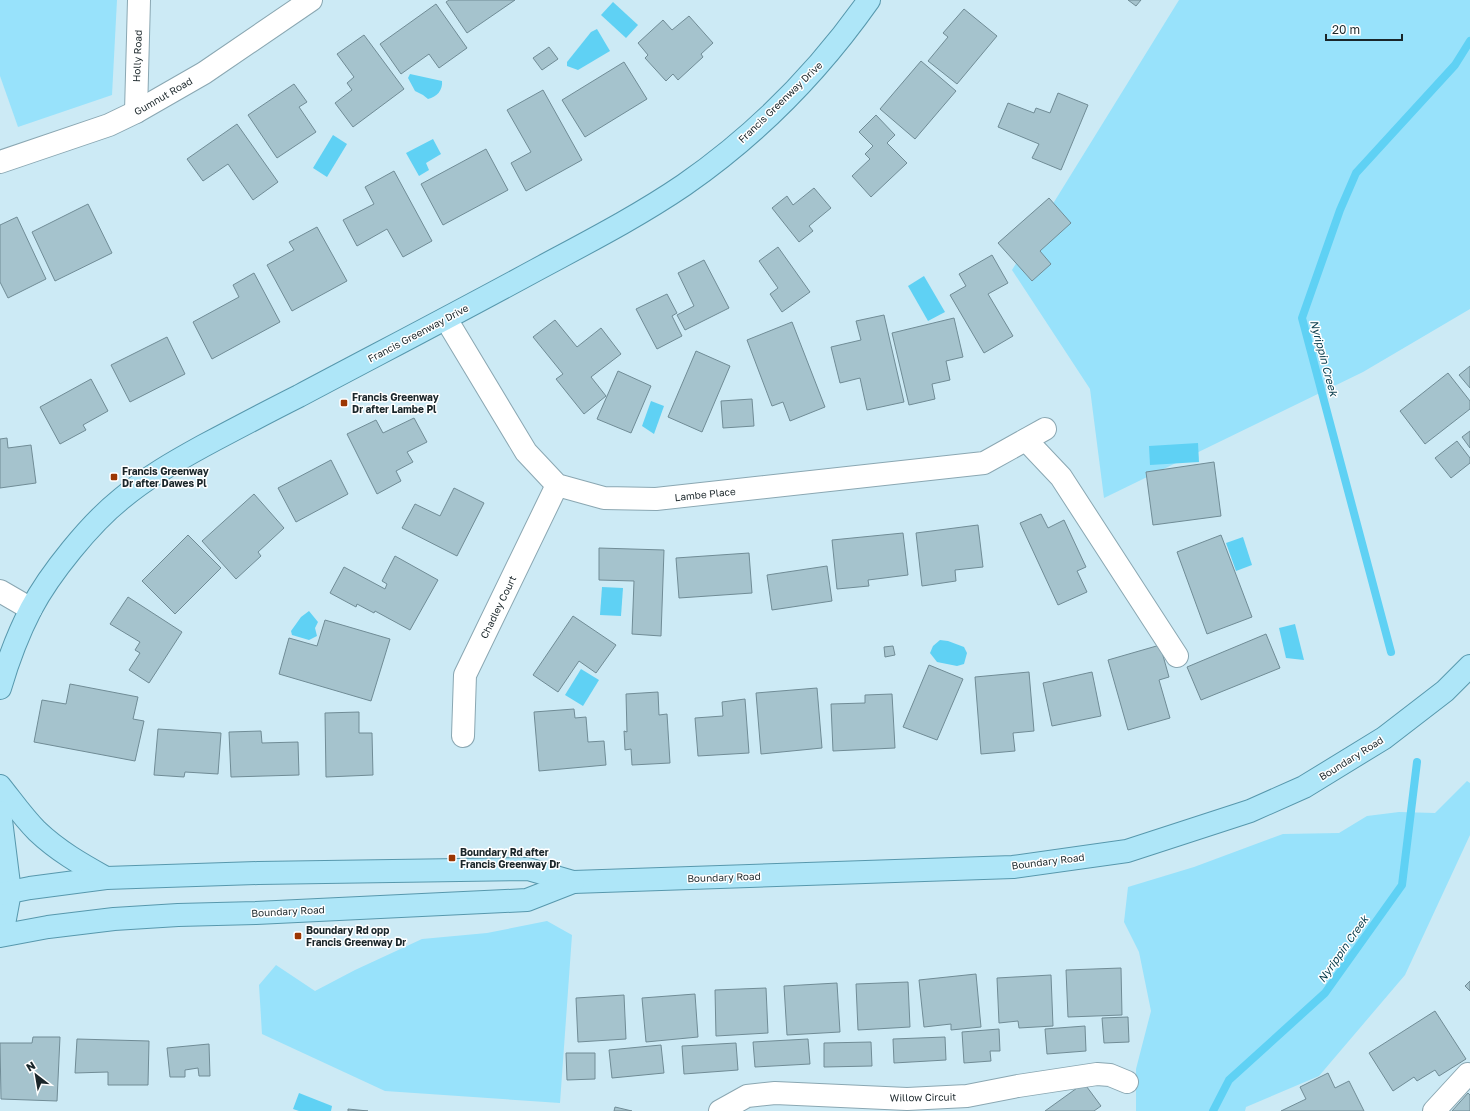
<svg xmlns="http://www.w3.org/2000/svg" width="1470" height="1111" viewBox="0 0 1470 1111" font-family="'Golos Text',sans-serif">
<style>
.green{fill:#98e2fb}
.water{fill:#5fd1f4}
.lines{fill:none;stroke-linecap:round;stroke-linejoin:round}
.stream{stroke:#5fd1f4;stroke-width:8}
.building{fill:#a5c3cd;stroke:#708c96}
.minor-casing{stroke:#8aa7b2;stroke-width:24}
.major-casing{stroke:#5798ad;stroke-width:24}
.minor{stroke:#fff;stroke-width:22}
.major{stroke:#aee6f8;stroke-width:22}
.poi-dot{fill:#9b3602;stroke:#fff;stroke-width:1.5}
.labels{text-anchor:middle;stroke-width:3;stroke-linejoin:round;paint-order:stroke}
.street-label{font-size:10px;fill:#1a262a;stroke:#fff}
.poi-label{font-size:10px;font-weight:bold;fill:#1a262a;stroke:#fff;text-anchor:start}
.water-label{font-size:11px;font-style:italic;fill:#0f4251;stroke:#fff}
</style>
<rect width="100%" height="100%" fill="#cceaf5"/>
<g class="green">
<path d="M0 0H117L112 95 18 127 0 76Z"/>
<path d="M1179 0H1470V309L1363 372 1104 498 1090 389 1012 270Z"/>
<path d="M1467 781 1470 783V835L1405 975 1319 1076 1246 1107 1245 1111H1136V1069L1151 1011 1139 952 1124 922 1128 887 1194 867 1283 834 1339 833 1367 816 1399 812 1435 813Z"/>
<path d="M547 921 572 935 560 1103 385 1091 262 1034 259 985 276 965 315 991 355 970 422 939 487 933Z"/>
</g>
<g class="water">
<path d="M613 2 638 25 626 38 601 15Z"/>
<path d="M597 29 610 51 578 70 567 66V62L591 32Z"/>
<path d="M410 74 442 81C443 90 437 97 428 99L423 95 415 91 408 78Z"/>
<path d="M333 135 347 144 327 177 313 168Z"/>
<path d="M433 139 441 154 426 163 429 170 419 176 406 153Z"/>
<path d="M924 276 945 312 928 321 908 286Z"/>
<path d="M651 401 664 406 654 434 642 426Z"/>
<path d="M1198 443 1199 462 1150 465 1149 446Z"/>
<path d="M1243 537 1252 565 1236 571 1226 543Z"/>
<path d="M602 587 623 588 621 616 600 615Z"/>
<path d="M309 611 318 622 315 628 317 636 309 640 292 635 291 631 301 617Z"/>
<path d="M1295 624 1304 660 1286 658 1279 628Z"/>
<path d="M940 640 948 641 964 647 967 653 964 664 957 666 937 662 930 653 933 646Z"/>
<path d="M581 669 599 680 583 706 565 695Z"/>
<path d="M299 1093 332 1106 331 1111H299L293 1109Z"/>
</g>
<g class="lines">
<g class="stream">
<path d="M1391 652 1302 318 1340 210 1356 173 1455 65 1470 41"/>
<path d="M1213 1111 1229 1080 1325 993 1402 885 1417 762"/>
</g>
</g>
<g class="building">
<path d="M449 0H515L467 33 446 2Z"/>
<path d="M1128 0H1141L1136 6Z"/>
<path d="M436 4 467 48 439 68 429 54 401 74 380 44Z"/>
<path d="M964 9 997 36 957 84 928 61 948 37 943 33Z"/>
<path d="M689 16 713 43 701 54 703 57 678 80 673 74 666 81 645 58 648 55 638 43 663 20 672 30Z"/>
<path d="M364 35 404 89 353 127 335 103 352 90 347 83 354 77 337 54Z"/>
<path d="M549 47 558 59 542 70 533 58Z"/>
<path d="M921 61 956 91 915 139 880 109Z"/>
<path d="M624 62 647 99 585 137 562 100Z"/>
<path d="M294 84 307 102 299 107 316 132 277 158 248 115Z"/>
<path d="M543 90 582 160 526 191 511 163 531 152 507 110Z"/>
<path d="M1058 93 1088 105 1061 170 1032 158 1039 144 998 127 1008 103 1034 113 1036 108 1050 113Z"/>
<path d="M876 115 895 135 887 143 907 163 871 197 852 176 870 159 865 154 873 146 859 132Z"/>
<path d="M237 124 278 182 253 200 228 164 203 181 187 159Z"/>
<path d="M486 149 508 190 443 225 421 184Z"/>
<path d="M394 171 432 241 403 257 387 229 357 246 343 220 374 204 365 187Z"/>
<path d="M814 188 831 208 809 226 813 231 799 242 772 208 787 196 793 205Z"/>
<path d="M1049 198 1071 223 1040 251 1051 264 1032 281 998 243Z"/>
<path d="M88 204 112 253 55 281 32 232Z"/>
<path d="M17 217 46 279 8 298 0 282V225Z"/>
<path d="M317 227 347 281 292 311 267 265 294 250 289 242Z"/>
<path d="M778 247 810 292 782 312 770 294 778 288 759 261Z"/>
<path d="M992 255 1008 283 988 294 1013 336 984 353 950 295 966 286 959 274Z"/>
<path d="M704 260 729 308 685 330 677 315 694 306 678 273Z"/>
<path d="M254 273 280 322 212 359 193 322 239 297 233 285Z"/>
<path d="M667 294 677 313 672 316 682 336 657 349 636 309Z"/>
<path d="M884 315 904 402 867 410 860 378 840 383 831 347 861 340 856 321Z"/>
<path d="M954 318 963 357 946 361 950 380 932 384 935 399 909 405 892 333Z"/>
<path d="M555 320 577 347 601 328 621 354 591 377 606 396 584 414 556 379 563 374 533 337Z"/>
<path d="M792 322 825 407 790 421 783 402 772 406 747 340Z"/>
<path d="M167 337 185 374 130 402 111 365Z"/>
<path d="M696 351 730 366 702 432 668 417Z"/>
<path d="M1470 366V388L1459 375Z"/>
<path d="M618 371 651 386 631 433 597 419Z"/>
<path d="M1448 373 1470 401V409L1425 444 1400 411Z"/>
<path d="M91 379 108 411 83 425 86 430 60 444 40 407Z"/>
<path d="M752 399 754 426 723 428 721 401Z"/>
<path d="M414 418 427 442 407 452 413 462 396 471 401 481 377 494 347 434 376 420 383 433Z"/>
<path d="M1470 431V448L1462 437Z"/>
<path d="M7 438 8 448 31 445 36 483 0 488V439Z"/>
<path d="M1457 441 1470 458V463L1451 478 1435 458Z"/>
<path d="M331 460 348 494 296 522 278 488Z"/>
<path d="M1214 462 1221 516 1153 525 1146 472Z"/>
<path d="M454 488 484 503 457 556 402 528 415 504 440 516Z"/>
<path d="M254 494 284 528 258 552 261 556 236 579 202 541Z"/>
<path d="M1041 514 1048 528 1064 520 1086 567 1077 571 1087 592 1058 605 1020 523Z"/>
<path d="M978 525 983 567 955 570 956 581 922 586 916 533Z"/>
<path d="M903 533 908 575 868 580 869 586 837 589 832 540Z"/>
<path d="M188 535 221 568 175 614 142 581Z"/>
<path d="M1221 535 1252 617 1207 634 1177 552Z"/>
<path d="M599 548 664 550 661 636 632 634 634 581 599 580Z"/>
<path d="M749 553 752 593 679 598 676 558Z"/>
<path d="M395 556 438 580 410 630 375 611 374 613 357 604 356 607 330 593 344 567 385 589 387 584 382 581Z"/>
<path d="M827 566 832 601 772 610 767 575Z"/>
<path d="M128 597 182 632 149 683 129 670 140 653 135 650 140 642 110 624Z"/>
<path d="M573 616 616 645 596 673 579 661 558 692 533 675Z"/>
<path d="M325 620 390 639 371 701 279 674 289 638 317 646Z"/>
<path d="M1266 634 1280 668 1201 700 1187 667Z"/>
<path d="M1160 645 1169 677 1159 680 1170 718 1128 730 1108 660Z"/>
<path d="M893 646 895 655 885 657 884 647Z"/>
<path d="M929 665 963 679 937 740 903 727Z"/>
<path d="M1029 672 1034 731 1013 733 1015 751 981 754 975 677Z"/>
<path d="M1092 672 1101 716 1052 726 1043 683Z"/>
<path d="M70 684 138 697 133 719 144 721 135 761 34 742 42 700 66 704Z"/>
<path d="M817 688 822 748 761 754 756 693Z"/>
<path d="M658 692 659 715 667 714 670 763 632 765 631 749 625 750 624 731 627 732 626 694Z"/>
<path d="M892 694 895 748 833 751 831 704 865 703V695Z"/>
<path d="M745 699 749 753 698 756 695 718 723 716 722 702Z"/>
<path d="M574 709 575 718 586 717 588 742 604 741 606 765 539 771 534 712Z"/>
<path d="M359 712V733H372L373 775 326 777 325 713Z"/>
<path d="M158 729 221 733 218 774 185 772 184 777 154 775Z"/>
<path d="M261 731 262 743 298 742 299 775 231 777 229 732Z"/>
<path d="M1121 968 1122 1015 1068 1017 1066 970Z"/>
<path d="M976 974 981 1027 951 1030V1024L924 1027 919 980Z"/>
<path d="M1051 975 1053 1026 1019 1028 1018 1021 999 1023 997 978Z"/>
<path d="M1470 981V991L1465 986Z"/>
<path d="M908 982 910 1027 858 1030 856 984Z"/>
<path d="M837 983 840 1032 787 1035 784 986Z"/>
<path d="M766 988 768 1033 716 1036 715 990Z"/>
<path d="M695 994 698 1037 646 1042 642 998Z"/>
<path d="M624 995 626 1039 578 1042 576 998Z"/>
<path d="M1435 1011 1466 1059 1439 1076 1435 1070 1417 1081 1414 1077 1393 1091 1369 1053Z"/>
<path d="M1128 1017 1129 1042 1104 1043 1102 1018Z"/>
<path d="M1085 1026 1086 1051 1047 1054 1045 1029Z"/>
<path d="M999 1029 1000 1051H990L991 1061 964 1063 962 1032Z"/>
<path d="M33 1037H60L57 1101 1 1099 0 1043H32Z"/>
<path d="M945 1037 946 1060 894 1063 893 1039Z"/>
<path d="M77 1039 149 1041 148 1085H108V1072L75 1073Z"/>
<path d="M808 1039 810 1064 755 1067 753 1042Z"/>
<path d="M871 1042 872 1066 824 1067V1043Z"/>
<path d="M736 1043 738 1070 684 1074 682 1046Z"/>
<path d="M209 1044 210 1076H199L198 1068 185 1070V1077H170L167 1048Z"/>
<path d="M661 1045 664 1073 612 1078 609 1050Z"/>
<path d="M566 1053H595V1079L567 1080Z"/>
<path d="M1328 1073 1335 1088 1349 1081 1364 1111H1281L1306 1099 1300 1087Z"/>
<path d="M1084 1083 1101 1106 1094 1111H1045Z"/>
<path d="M1468 1093 1470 1095V1111H1452Z"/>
<path d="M615 1107 632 1111H614Z"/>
<path d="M348 1109 368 1111H348Z"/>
</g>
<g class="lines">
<g class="minor-casing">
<g id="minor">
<path d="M136 112 139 0"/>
<path d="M0 162 109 125 136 112 204 73 311 0"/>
<path d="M446 319 526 452 557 485 604 498 656 499 984 463 1045 429"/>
<path d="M1026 440 1061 477 1177 656"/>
<path d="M0 591 31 609"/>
<path d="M463 736 465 675 557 485"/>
<path d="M720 1111 747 1096 775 1093 907 1099 967 1096 1018 1086 1097 1074 1110 1075 1127 1082"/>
<path d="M1434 1111 1468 1074"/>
</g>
</g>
<g class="major-casing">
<g id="major">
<path d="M0 688C8 661 18 634 31 609 50 573 90 524 121 499 146 478 174 462 203 446 235 429 267 412 299 396 378 354 457 313 536 270 586 243 637 217 684 185 756 135 819 71 869 0"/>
<path d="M0 786C12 801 23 817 37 831 58 851 81 864 106 878"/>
<path d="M0 812 10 892 2 935"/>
<path d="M0 894 30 888 106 878 258 873 528 869 573 882 1013 867 1127 851 1250 811 1304 787 1384 738 1445 691 1470 666"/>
<path d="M0 936 48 927 114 919 178 915 256 913 527 900 573 882"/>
</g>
</g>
<use href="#minor" class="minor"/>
<use href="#major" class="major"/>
</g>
<g class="poi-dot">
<rect x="340" y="399" width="8" height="8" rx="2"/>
<rect x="110" y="473" width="8" height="8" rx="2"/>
<rect x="448" y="854" width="8" height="8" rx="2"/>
<rect x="294" y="932" width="8" height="8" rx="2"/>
</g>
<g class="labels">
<g class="street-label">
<text transform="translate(137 56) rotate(-88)" y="4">Holly Road</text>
<text transform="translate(163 96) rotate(-30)" y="4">Gumnut Road</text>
<text transform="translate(780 102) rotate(-44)" y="4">Francis Greenway Drive</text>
<text transform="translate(418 333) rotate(-28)" y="4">Francis Greenway Drive</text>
<text transform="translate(705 494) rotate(-6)" y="4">Lambe Place</text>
<text transform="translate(498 607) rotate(-64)" y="4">Chadley Court</text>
<text transform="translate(1351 758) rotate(-32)" y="4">Boundary Road</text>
<text transform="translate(1048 861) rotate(-7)" y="4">Boundary Road</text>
<text transform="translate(724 877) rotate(-2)" y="4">Boundary Road</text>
<text transform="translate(288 911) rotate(-3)" y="4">Boundary Road</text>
<text transform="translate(923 1097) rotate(-1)" y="4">Willow Circuit</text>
</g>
<g class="poi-label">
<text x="352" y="401">Francis Greenway<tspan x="352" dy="12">Dr after Lambe Pl</tspan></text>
<text x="122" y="475">Francis Greenway<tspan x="122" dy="12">Dr after Dawes Pl</tspan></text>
<text x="460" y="856">Boundary Rd after<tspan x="460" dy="12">Francis Greenway Dr</tspan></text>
<text x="306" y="934">Boundary Rd opp<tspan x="306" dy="12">Francis Greenway Dr</tspan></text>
</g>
<g class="water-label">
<text transform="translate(1324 358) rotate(75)" y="4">Nyrippin Creek</text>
<text transform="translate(1343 949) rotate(-55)" y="4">Nyrippin Creek</text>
</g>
</g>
<g transform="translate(36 1075) rotate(329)" stroke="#ffffff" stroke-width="3" paint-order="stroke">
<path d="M0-3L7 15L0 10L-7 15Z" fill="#1a262a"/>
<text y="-6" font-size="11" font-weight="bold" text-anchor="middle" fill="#1a262a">N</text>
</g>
<path d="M1326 34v6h76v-6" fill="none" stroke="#1a262a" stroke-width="2"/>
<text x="1332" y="34" font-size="12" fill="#1a262a" stroke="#ffffff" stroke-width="3" paint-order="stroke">20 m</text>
</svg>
